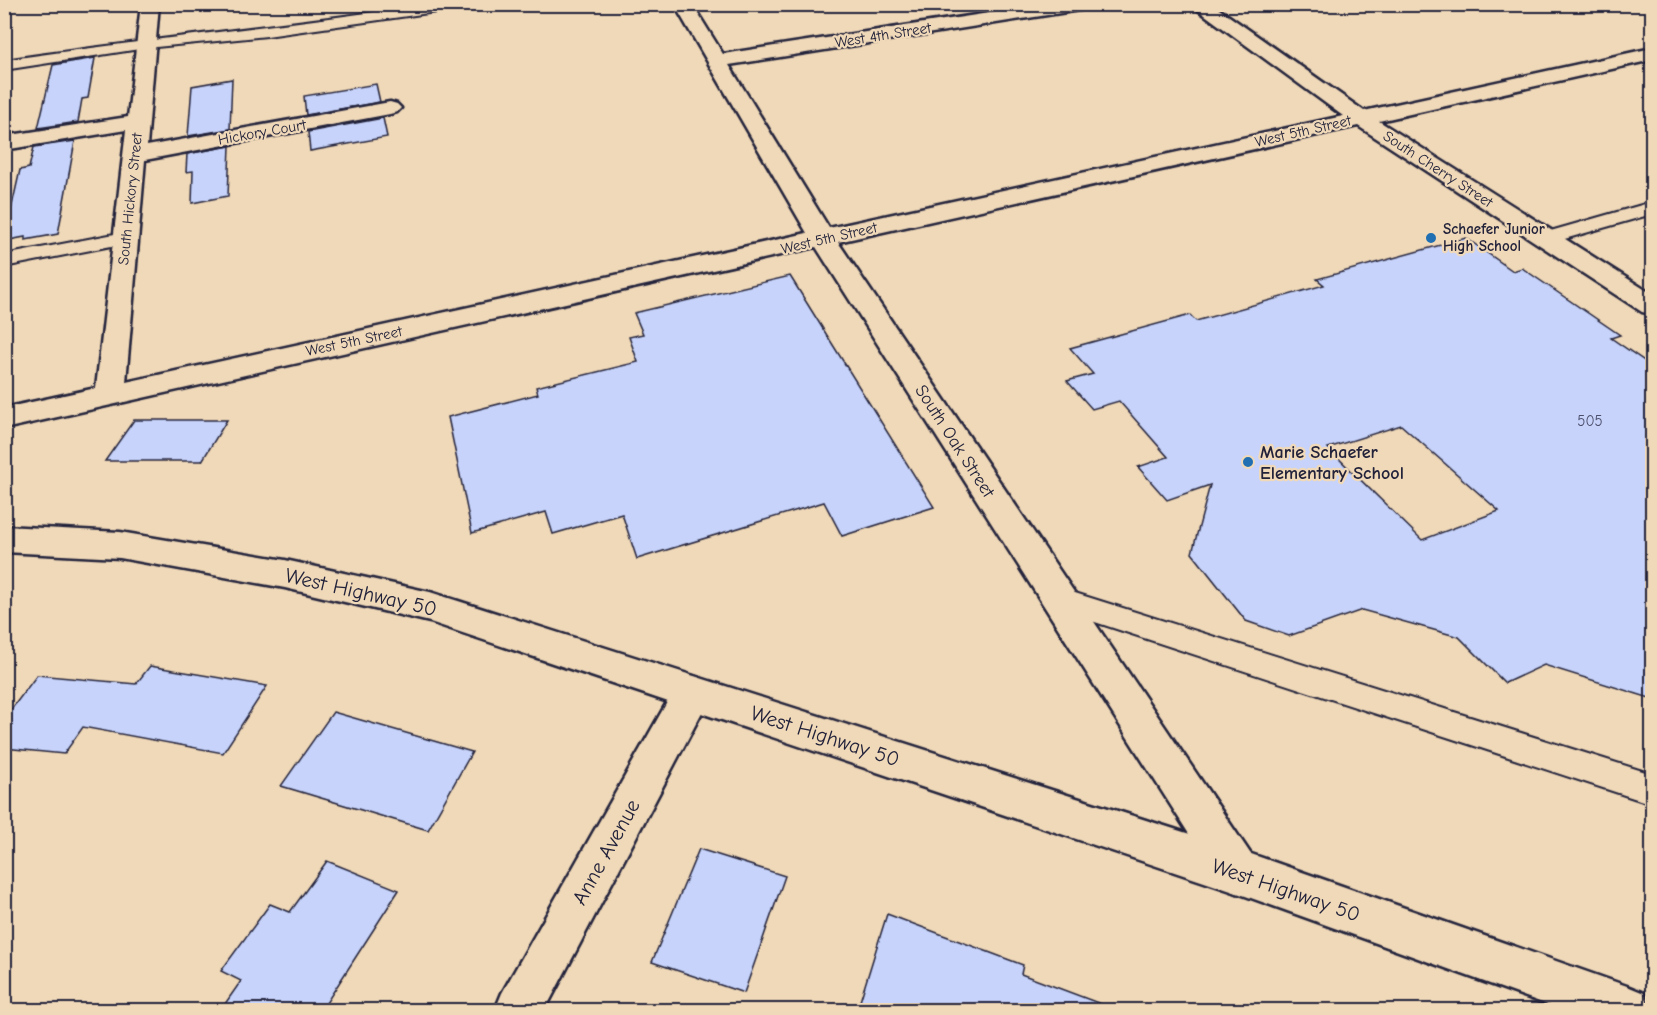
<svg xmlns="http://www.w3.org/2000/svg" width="1657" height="1015" viewBox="0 0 1657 1015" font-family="'Comic Neue',sans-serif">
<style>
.building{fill:#c7d3fa;stroke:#22223b;stroke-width:1.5;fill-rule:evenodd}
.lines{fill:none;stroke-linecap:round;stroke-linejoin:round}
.lane-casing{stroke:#22223b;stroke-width:4}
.street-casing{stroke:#22223b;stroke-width:5}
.secondary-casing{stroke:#22223b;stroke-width:5}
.lane{fill:#f0d9b8;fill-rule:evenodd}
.street{fill:#f0d9b8;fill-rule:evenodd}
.secondary{fill:#f0d9b8;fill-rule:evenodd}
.poi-dot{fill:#1f6fb2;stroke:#f0d9b8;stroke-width:2}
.labels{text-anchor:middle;stroke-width:4.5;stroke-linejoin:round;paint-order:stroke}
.far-street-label{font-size:15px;fill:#22223b;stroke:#f0d9b8}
.far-poi-label{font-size:15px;font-weight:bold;fill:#22223b;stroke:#f0d9b8;text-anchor:start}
.number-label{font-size:15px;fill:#4b4e6b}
.street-label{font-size:18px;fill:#22223b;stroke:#f0d9b8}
.poi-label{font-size:18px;font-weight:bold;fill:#22223b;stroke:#f0d9b8;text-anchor:start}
.near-street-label{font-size:21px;fill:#22223b;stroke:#f0d9b8}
</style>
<rect width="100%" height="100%" fill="#f0d9b8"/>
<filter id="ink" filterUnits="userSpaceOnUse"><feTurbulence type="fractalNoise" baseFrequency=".0167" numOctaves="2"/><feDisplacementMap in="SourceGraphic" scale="12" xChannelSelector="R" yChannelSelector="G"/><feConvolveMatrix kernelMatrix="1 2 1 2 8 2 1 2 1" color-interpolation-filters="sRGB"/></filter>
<g filter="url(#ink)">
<g class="building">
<path d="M95 58 88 98 82 99 78 122 38 128 53 65Z"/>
<path d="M232 79 230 129 188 136 192 86Z"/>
<path d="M376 84 380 102 306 115 304 96Z"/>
<path d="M383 118 387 137 310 151 308 132Z"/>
<path d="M75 141 58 234 25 240V237L4 241 20 170 29 168 34 147Z"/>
<path d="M230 146 228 196 192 203 193 171 186 172 187 154Z"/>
<path d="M1466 238 1513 271 1522 268 1620 335 1611 338 1653 367V699L1544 665 1505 683 1459 637 1362 610 1289 636 1246 621 1192 553 1210 485 1167 500 1138 467 1168 457 1119 401 1092 409 1067 381 1093 374 1070 348 1190 315 1196 321 1324 285 1317 279ZM1401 425 1499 511 1422 540 1328 448Z"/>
<path d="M790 276 934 507 842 536 824 502 637 559 622 514 553 534 546 512 472 533 448 417 538 394 536 387 638 362 629 337 643 334 634 313Z"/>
<path d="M134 420H227L202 461H105Z"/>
<path d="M150 666 267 686 223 753 83 727 64 754 4 748V719L37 675 136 684Z"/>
<path d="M333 712 472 752 428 830 281 786Z"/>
<path d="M699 849 785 876 744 993 652 962Z"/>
<path d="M327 861 399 890 321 1011H220L241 981 221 971 270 904 290 912Z"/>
<path d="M887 914 1023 965 1021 974 1109 1007V1011H857Z"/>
</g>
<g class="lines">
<g class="lane-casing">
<g id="lane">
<path d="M431 4 464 5 457 9 267 36 146 48 4 70V60C146 39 289 25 431 4Z"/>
<path d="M1652 202V214L1547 244 1540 242 1537 238 1540 234Z"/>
<path d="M125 232 132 234 135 238 132 242 4 267V255Z"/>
<path d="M1059 588 1652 774V804L1049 607 1045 599 1049 591Z"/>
</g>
</g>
<g class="street-casing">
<g id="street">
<path d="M141 4H159L147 146 390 102 397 104 401 108 397 112 390 114 145 160 126 382 807 233 674 4H692L723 54 1047 4H1095L1086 9 729 65 829 228 1343 116 1190 4H1212L1364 111 1652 48V60L1379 121 1652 294V314L1642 312 1358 126 838 242 1252 856 1259 871 1252 886 1237 893 1222 886 816 247 4 429V408L96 388 126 130 4 150V136L128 117Z"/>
<path d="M693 676 707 681 712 693 545 1010H495L502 993 679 681Z"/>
</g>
</g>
<g class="secondary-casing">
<path id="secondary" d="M4 526 120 532 285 560 430 592 1237 849 1627 986 1644 993 1651 1010H1562L1237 893 430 622 285 588 120 558 4 552Z"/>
</g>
<use href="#lane" class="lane"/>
<use href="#street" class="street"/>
<use href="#secondary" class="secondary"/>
</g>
</g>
<g class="poi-dot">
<circle cx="1431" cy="238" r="6"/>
<circle cx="1248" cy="462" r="6"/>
</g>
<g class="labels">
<g class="far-street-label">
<text transform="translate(883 35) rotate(-9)" y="5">West 4th Street</text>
<text transform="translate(1303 131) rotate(-13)" y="5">West 5th Street</text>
<text transform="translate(262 132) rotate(-10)" y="5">Hickory Court</text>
<text transform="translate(1438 169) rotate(33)" y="5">South Cherry Street</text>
<text transform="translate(130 199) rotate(-84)" y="5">South Hickory Street</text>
<text transform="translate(829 238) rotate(-13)" y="5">West 5th Street</text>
<text transform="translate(354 341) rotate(-12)" y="5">West 5th Street</text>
</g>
<g class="far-poi-label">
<text x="1443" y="234">Schaefer Junior<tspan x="1443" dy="17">High School</tspan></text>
</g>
<g class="number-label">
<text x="1590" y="426">505</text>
</g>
<g class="street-label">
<text transform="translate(955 441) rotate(57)" y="6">South Oak Street</text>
</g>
<g class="poi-label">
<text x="1260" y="458">Marie Schaefer<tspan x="1260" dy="21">Elementary School</tspan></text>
</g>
<g class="near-street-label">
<text transform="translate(361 592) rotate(13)" y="7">West Highway 50</text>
<text transform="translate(825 736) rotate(18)" y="7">West Highway 50</text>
<text transform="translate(606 852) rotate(-61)" y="7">Anne Avenue</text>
<text transform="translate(1286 890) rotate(19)" y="7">West Highway 50</text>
</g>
</g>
<rect width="1657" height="1015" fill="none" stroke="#f0d9b8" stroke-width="24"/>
<rect x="12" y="12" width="1633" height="991" fill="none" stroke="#22223b" stroke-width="2" filter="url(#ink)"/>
</svg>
